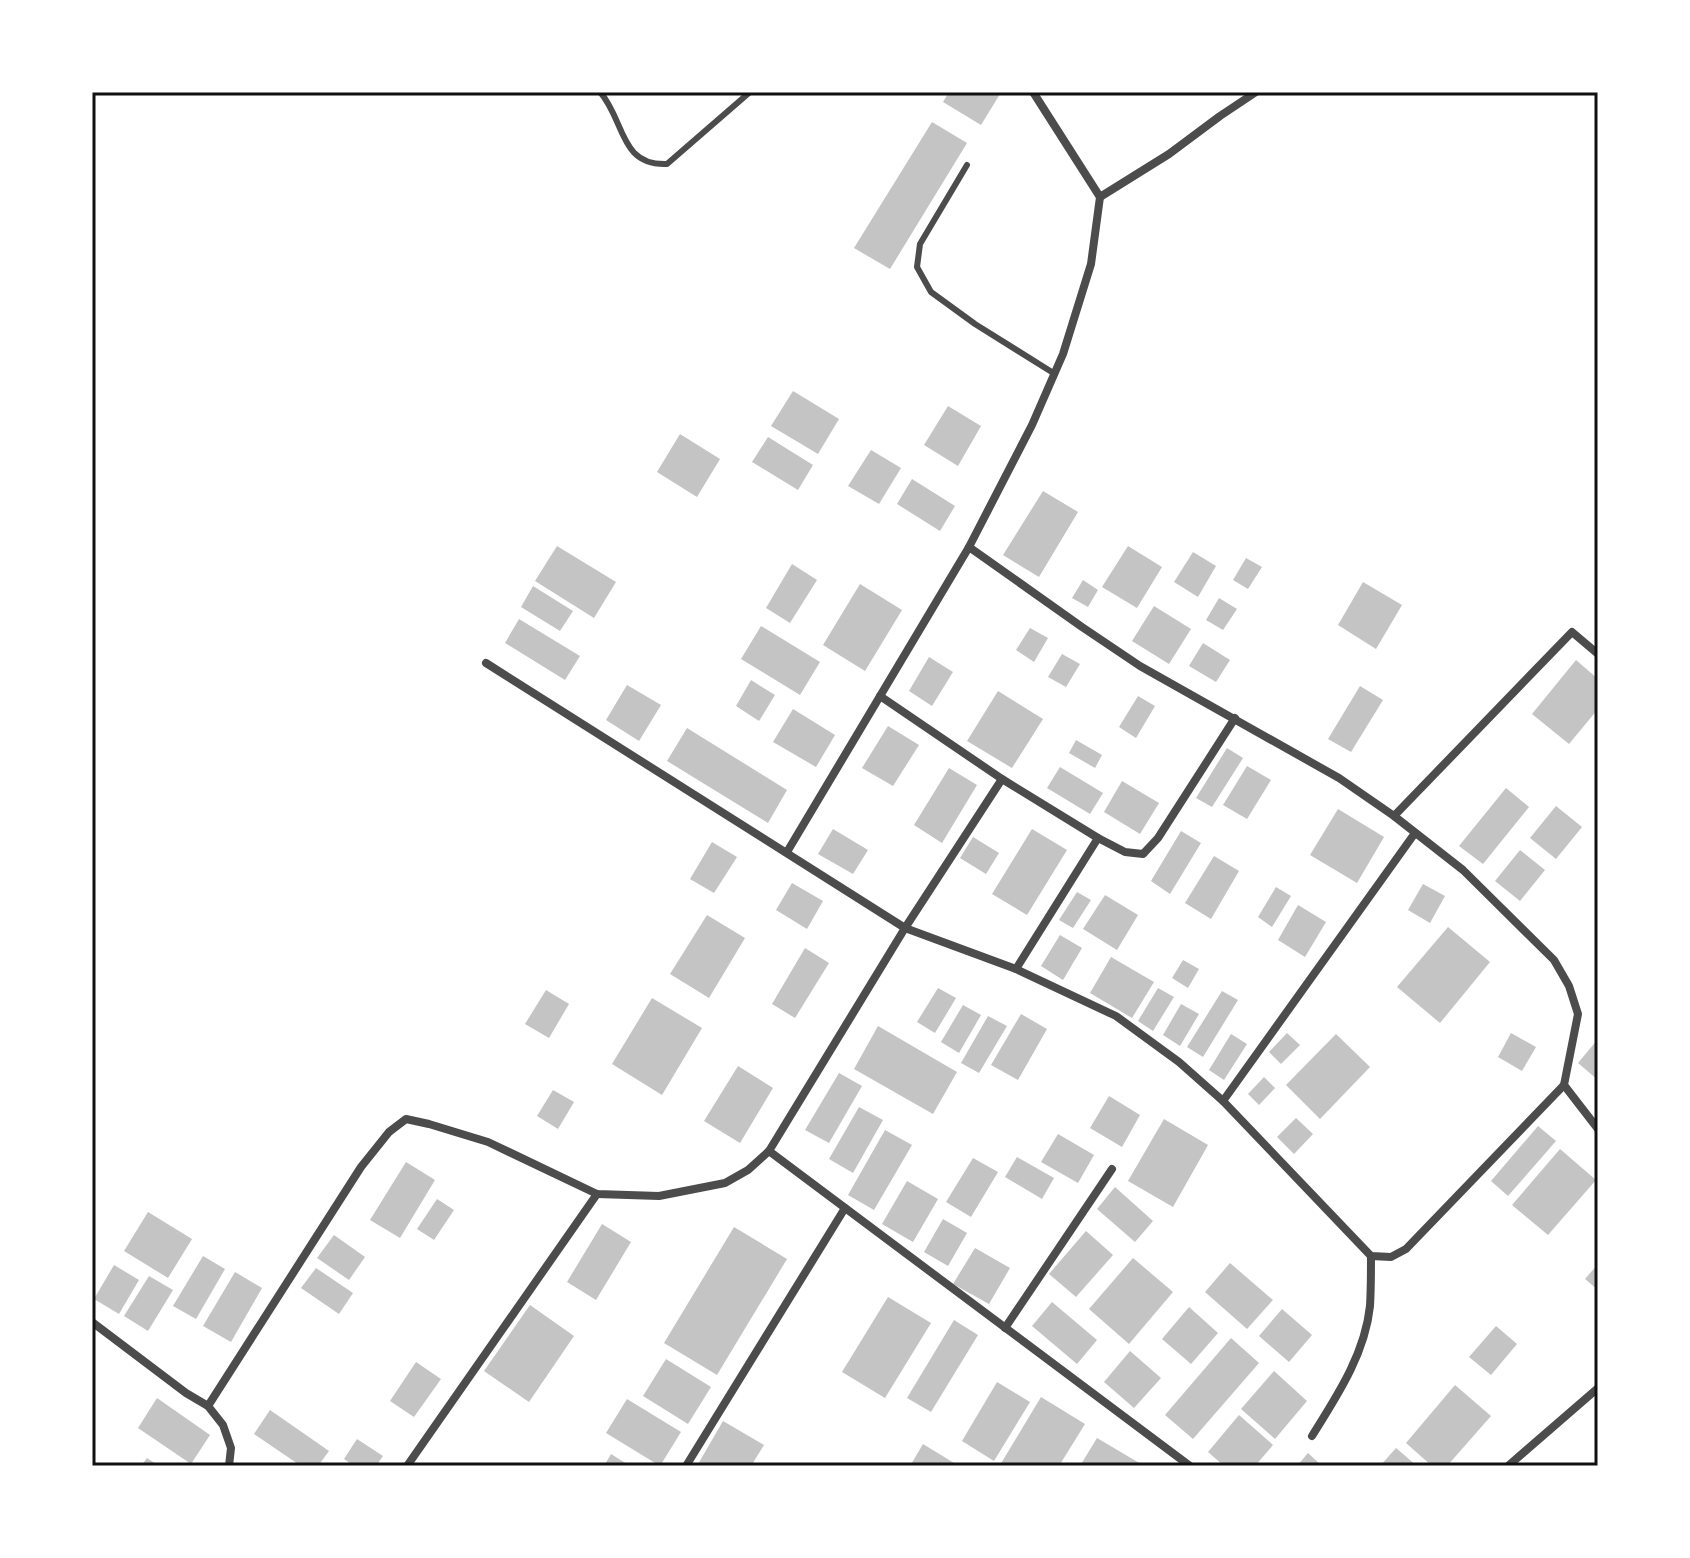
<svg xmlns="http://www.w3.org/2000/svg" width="1690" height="1558" viewBox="0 0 1690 1558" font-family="'Public Sans',sans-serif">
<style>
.building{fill:#c4c4c4}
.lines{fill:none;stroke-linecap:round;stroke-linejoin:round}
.service{stroke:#4c4c4c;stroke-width:6}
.minor{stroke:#4c4c4c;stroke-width:8}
.neatline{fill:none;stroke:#111;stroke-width:3}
</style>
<rect width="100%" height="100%" fill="#fff"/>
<g class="building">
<path d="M949 92H997L1000 94 981 125 943 102Z"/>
<path d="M932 122 967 143 890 269 854 248Z"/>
<path d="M793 391 839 419 818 454 771 426Z"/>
<path d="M948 406 981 426 958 466 924 445Z"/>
<path d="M680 434 720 459 697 497 657 472Z"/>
<path d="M768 437 813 465 798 490 752 462Z"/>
<path d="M871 450 901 468 879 504 848 486Z"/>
<path d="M912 479 955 506 940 531 897 504Z"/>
<path d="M1043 491 1078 512 1039 577 1003 555Z"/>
<path d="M557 546 616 582 594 618 535 581Z"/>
<path d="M1128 546 1162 567 1137 608 1102 587Z"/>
<path d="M1193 552 1216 566 1198 597 1174 582Z"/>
<path d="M1246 558 1262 567 1248 589 1233 580Z"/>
<path d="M792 564 817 580 790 623 766 608Z"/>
<path d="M1083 580 1098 590 1088 607 1072 598Z"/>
<path d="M1363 582 1402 605 1376 649 1338 625Z"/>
<path d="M860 584 902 610 865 671 823 645Z"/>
<path d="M533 586 573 611 560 631 521 607Z"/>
<path d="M1219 598 1237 609 1223 630 1206 620Z"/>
<path d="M1154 606 1191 629 1169 664 1132 641Z"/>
<path d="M519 619 580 656 565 680 505 643Z"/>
<path d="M761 626 820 662 800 695 741 659Z"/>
<path d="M1030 628 1048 638 1034 662 1016 650Z"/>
<path d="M1203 643 1230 660 1216 682 1189 666Z"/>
<path d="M1062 654 1080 664 1066 687 1048 677Z"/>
<path d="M929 657 953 672 932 706 909 691Z"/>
<path d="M1576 660 1598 679V709L1569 744 1532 714Z"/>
<path d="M751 680 775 695 759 721 736 706Z"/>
<path d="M627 685 661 705 639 741 606 720Z"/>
<path d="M1360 686 1383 700 1351 752 1328 739Z"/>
<path d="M998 691 1043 719 1012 768 967 741Z"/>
<path d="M1138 696 1155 706 1136 738 1119 727Z"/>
<path d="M793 709 835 735 816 767 773 742Z"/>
<path d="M888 726 919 745 893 786 862 768Z"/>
<path d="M687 728 787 790 768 823 667 761Z"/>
<path d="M1076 740 1102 755 1095 768 1069 753Z"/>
<path d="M1227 748 1243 758 1212 807 1196 798Z"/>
<path d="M1247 766 1271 780 1247 819 1223 805Z"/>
<path d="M1060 767 1103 793 1090 814 1047 788Z"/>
<path d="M949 768 977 785 942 843 914 825Z"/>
<path d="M1122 781 1159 803 1140 834 1104 812Z"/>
<path d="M1506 788 1529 807 1483 864 1459 846Z"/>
<path d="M1556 806 1582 827 1556 859 1530 838Z"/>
<path d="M1338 809 1384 837 1357 883 1310 855Z"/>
<path d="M833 829 868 850 853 874 818 854Z"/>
<path d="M1032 829 1067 850 1027 915 992 894Z"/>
<path d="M1181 831 1201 843 1170 894 1151 881Z"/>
<path d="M973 837 999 853 986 874 960 858Z"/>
<path d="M712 842 737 857 714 893 690 879Z"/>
<path d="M1520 850 1545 870 1520 901 1495 881Z"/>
<path d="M1214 856 1239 871 1211 919 1185 903Z"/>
<path d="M792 883 823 901 807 929 776 910Z"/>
<path d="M1423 884 1445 896 1430 923 1408 910Z"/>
<path d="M1276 887 1291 896 1272 927 1258 917Z"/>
<path d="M1077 892 1091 900 1073 928 1059 920Z"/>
<path d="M1105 895 1138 915 1117 950 1083 929Z"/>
<path d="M1298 905 1326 922 1305 957 1278 940Z"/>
<path d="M707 915 745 938 709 998 670 974Z"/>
<path d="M1448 927 1490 962 1440 1023 1397 987Z"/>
<path d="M1060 935 1082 948 1063 980 1041 966Z"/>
<path d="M805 948 829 963 795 1018 772 1004Z"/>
<path d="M1111 957 1154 982 1132 1018 1090 993Z"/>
<path d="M1183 960 1199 969 1188 988 1172 978Z"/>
<path d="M938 988 956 998 935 1033 917 1022Z"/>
<path d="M1158 988 1174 997 1153 1031 1138 1021Z"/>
<path d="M546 990 569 1004 549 1038 525 1024Z"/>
<path d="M1222 991 1238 1000 1203 1057 1187 1047Z"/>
<path d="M652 998 702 1028 662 1095 612 1064Z"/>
<path d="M1181 1004 1199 1014 1180 1046 1163 1035Z"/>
<path d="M963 1005 981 1015 959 1053 941 1042Z"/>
<path d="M1021 1014 1047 1029 1018 1080 991 1065Z"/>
<path d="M988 1016 1007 1026 979 1073 961 1063Z"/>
<path d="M878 1026 957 1072 933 1114 854 1069Z"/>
<path d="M1287 1033 1300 1045 1281 1064 1269 1052Z"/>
<path d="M1511 1033 1536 1047 1522 1071 1498 1057Z"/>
<path d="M1231 1034 1247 1044 1224 1080 1209 1070Z"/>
<path d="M1336 1034 1370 1067 1320 1119 1286 1085Z"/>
<path d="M1598 1039V1080L1578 1063Z"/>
<path d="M738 1066 773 1088 740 1143 704 1121Z"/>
<path d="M839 1073 862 1086 829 1143 805 1130Z"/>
<path d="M1264 1077 1275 1088 1259 1105 1248 1094Z"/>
<path d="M553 1090 574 1102 558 1129 537 1116Z"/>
<path d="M1109 1096 1140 1115 1122 1147 1090 1128Z"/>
<path d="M859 1107 883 1120 853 1173 829 1159Z"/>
<path d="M1296 1118 1313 1134 1294 1154 1277 1137Z"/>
<path d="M1164 1119 1208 1145 1173 1207 1128 1181Z"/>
<path d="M1538 1126 1556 1141 1508 1196 1491 1181Z"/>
<path d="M885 1130 912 1145 874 1210 848 1195Z"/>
<path d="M1058 1134 1094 1155 1078 1183 1041 1162Z"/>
<path d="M1560 1149 1596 1180 1548 1235 1512 1205Z"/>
<path d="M1017 1157 1054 1178 1042 1199 1005 1177Z"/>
<path d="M973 1158 998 1172 971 1217 946 1202Z"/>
<path d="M406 1162 435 1180 400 1238 370 1220Z"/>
<path d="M907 1181 938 1199 913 1242 882 1224Z"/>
<path d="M1115 1187 1153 1221 1135 1242 1097 1209Z"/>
<path d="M437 1199 454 1210 434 1240 417 1229Z"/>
<path d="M148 1212 192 1239 168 1278 124 1251Z"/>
<path d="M943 1219 967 1233 948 1266 924 1252Z"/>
<path d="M602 1224 631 1242 596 1300 567 1282Z"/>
<path d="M734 1227 787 1259 717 1375 664 1343Z"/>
<path d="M1086 1231 1113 1255 1076 1297 1049 1274Z"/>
<path d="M334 1235 365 1257 349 1280 317 1258Z"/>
<path d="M975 1248 1010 1268 989 1304 953 1284Z"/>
<path d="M203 1256 225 1269 196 1319 173 1306Z"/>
<path d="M1133 1258 1173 1292 1129 1344 1089 1309Z"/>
<path d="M1230 1263 1273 1300 1247 1329 1205 1292Z"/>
<path d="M1598 1264V1290L1585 1279Z"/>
<path d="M114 1265 139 1280 119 1314 94 1299Z"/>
<path d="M316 1268 353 1293 339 1314 301 1288Z"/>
<path d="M235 1272 262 1288 231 1342 203 1326Z"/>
<path d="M149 1276 173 1290 148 1331 124 1316Z"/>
<path d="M888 1297 931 1323 885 1398 842 1372Z"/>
<path d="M1052 1302 1097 1340 1077 1364 1032 1326Z"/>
<path d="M530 1305 574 1336 529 1402 484 1371Z"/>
<path d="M1189 1307 1218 1333 1191 1364 1162 1339Z"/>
<path d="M1282 1309 1312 1335 1289 1362 1259 1336Z"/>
<path d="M954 1320 978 1335 931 1412 907 1398Z"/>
<path d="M1496 1326 1517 1344 1491 1375 1469 1357Z"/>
<path d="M1231 1338 1259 1363 1193 1439 1165 1415Z"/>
<path d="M1130 1351 1161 1378 1134 1408 1104 1382Z"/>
<path d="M666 1359 711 1387 688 1424 643 1396Z"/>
<path d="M416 1362 441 1379 414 1417 390 1401Z"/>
<path d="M1274 1371 1307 1401 1275 1439 1241 1409Z"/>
<path d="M997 1382 1030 1402 994 1461 962 1441Z"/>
<path d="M1455 1385 1491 1416 1447 1466H1432L1406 1443Z"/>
<path d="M1041 1397 1085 1424 1059 1466H1003L1000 1465Z"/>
<path d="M157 1398 210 1435 191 1464 138 1428Z"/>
<path d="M627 1399 681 1432 660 1466 606 1433Z"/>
<path d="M270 1410 329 1451 318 1466H301L254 1434Z"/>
<path d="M1239 1415 1273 1445 1255 1466H1224L1208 1452Z"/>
<path d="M723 1421 764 1445 751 1466H697Z"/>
<path d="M1097 1438 1141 1464 1139 1466H1080Z"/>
<path d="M357 1439 383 1456 376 1466H354L344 1459Z"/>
<path d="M923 1444 959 1466H910Z"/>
<path d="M1396 1448 1417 1466H1380Z"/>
<path d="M1308 1453 1322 1466H1297Z"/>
<path d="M611 1454 630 1466H604Z"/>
<path d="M147 1458 159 1466H141Z"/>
</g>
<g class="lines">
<g class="service">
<path d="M600 92C625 120 619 166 667 164L750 92"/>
<path d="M967 165 920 244 917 267 931 292 975 324 1055 374"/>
</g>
<g class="minor">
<path d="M1100 197 1169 154 1220 116 1256 92"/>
<path d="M969 547 1082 627 1140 666 1339 778 1394 816 1463 870 1554 960 1569 986 1578 1014 1564 1085 1598 1129"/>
<path d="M486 663 905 928 1016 969 1116 1016 1179 1062 1223 1101 1371 1256 1391 1257 1406 1249 1564 1085"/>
<path d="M880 696 1002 779 1098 838 1125 852 1143 854 1158 838 1235 718"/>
<path d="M1394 816 1572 632 1598 654"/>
<path d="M787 852 969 547 1032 425 1063 354 1091 264 1100 197 1033 92"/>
<path d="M1016 969 1098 838"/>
<path d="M1223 1101 1415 833"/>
<path d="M769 1151 1190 1466"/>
<path d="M92 1322 186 1393 208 1406 223 1425 231 1448 229 1466"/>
<path d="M1005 1328 1112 1169"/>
<path d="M208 1406 361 1167 389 1132 406 1119 429 1124 488 1142 597 1194 659 1196 725 1183 748 1170 769 1151 905 928 1002 779"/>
<path d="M1312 1436C1337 1396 1365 1354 1370 1306 1371 1289 1371 1272 1371 1256"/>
<path d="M407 1466 597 1194"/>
<path d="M686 1466 845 1208"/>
<path d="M1508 1466 1598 1388"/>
</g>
</g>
<rect width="1690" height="1558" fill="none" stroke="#ffffff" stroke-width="188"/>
<rect x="94" y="94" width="1502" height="1370" class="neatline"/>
</svg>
